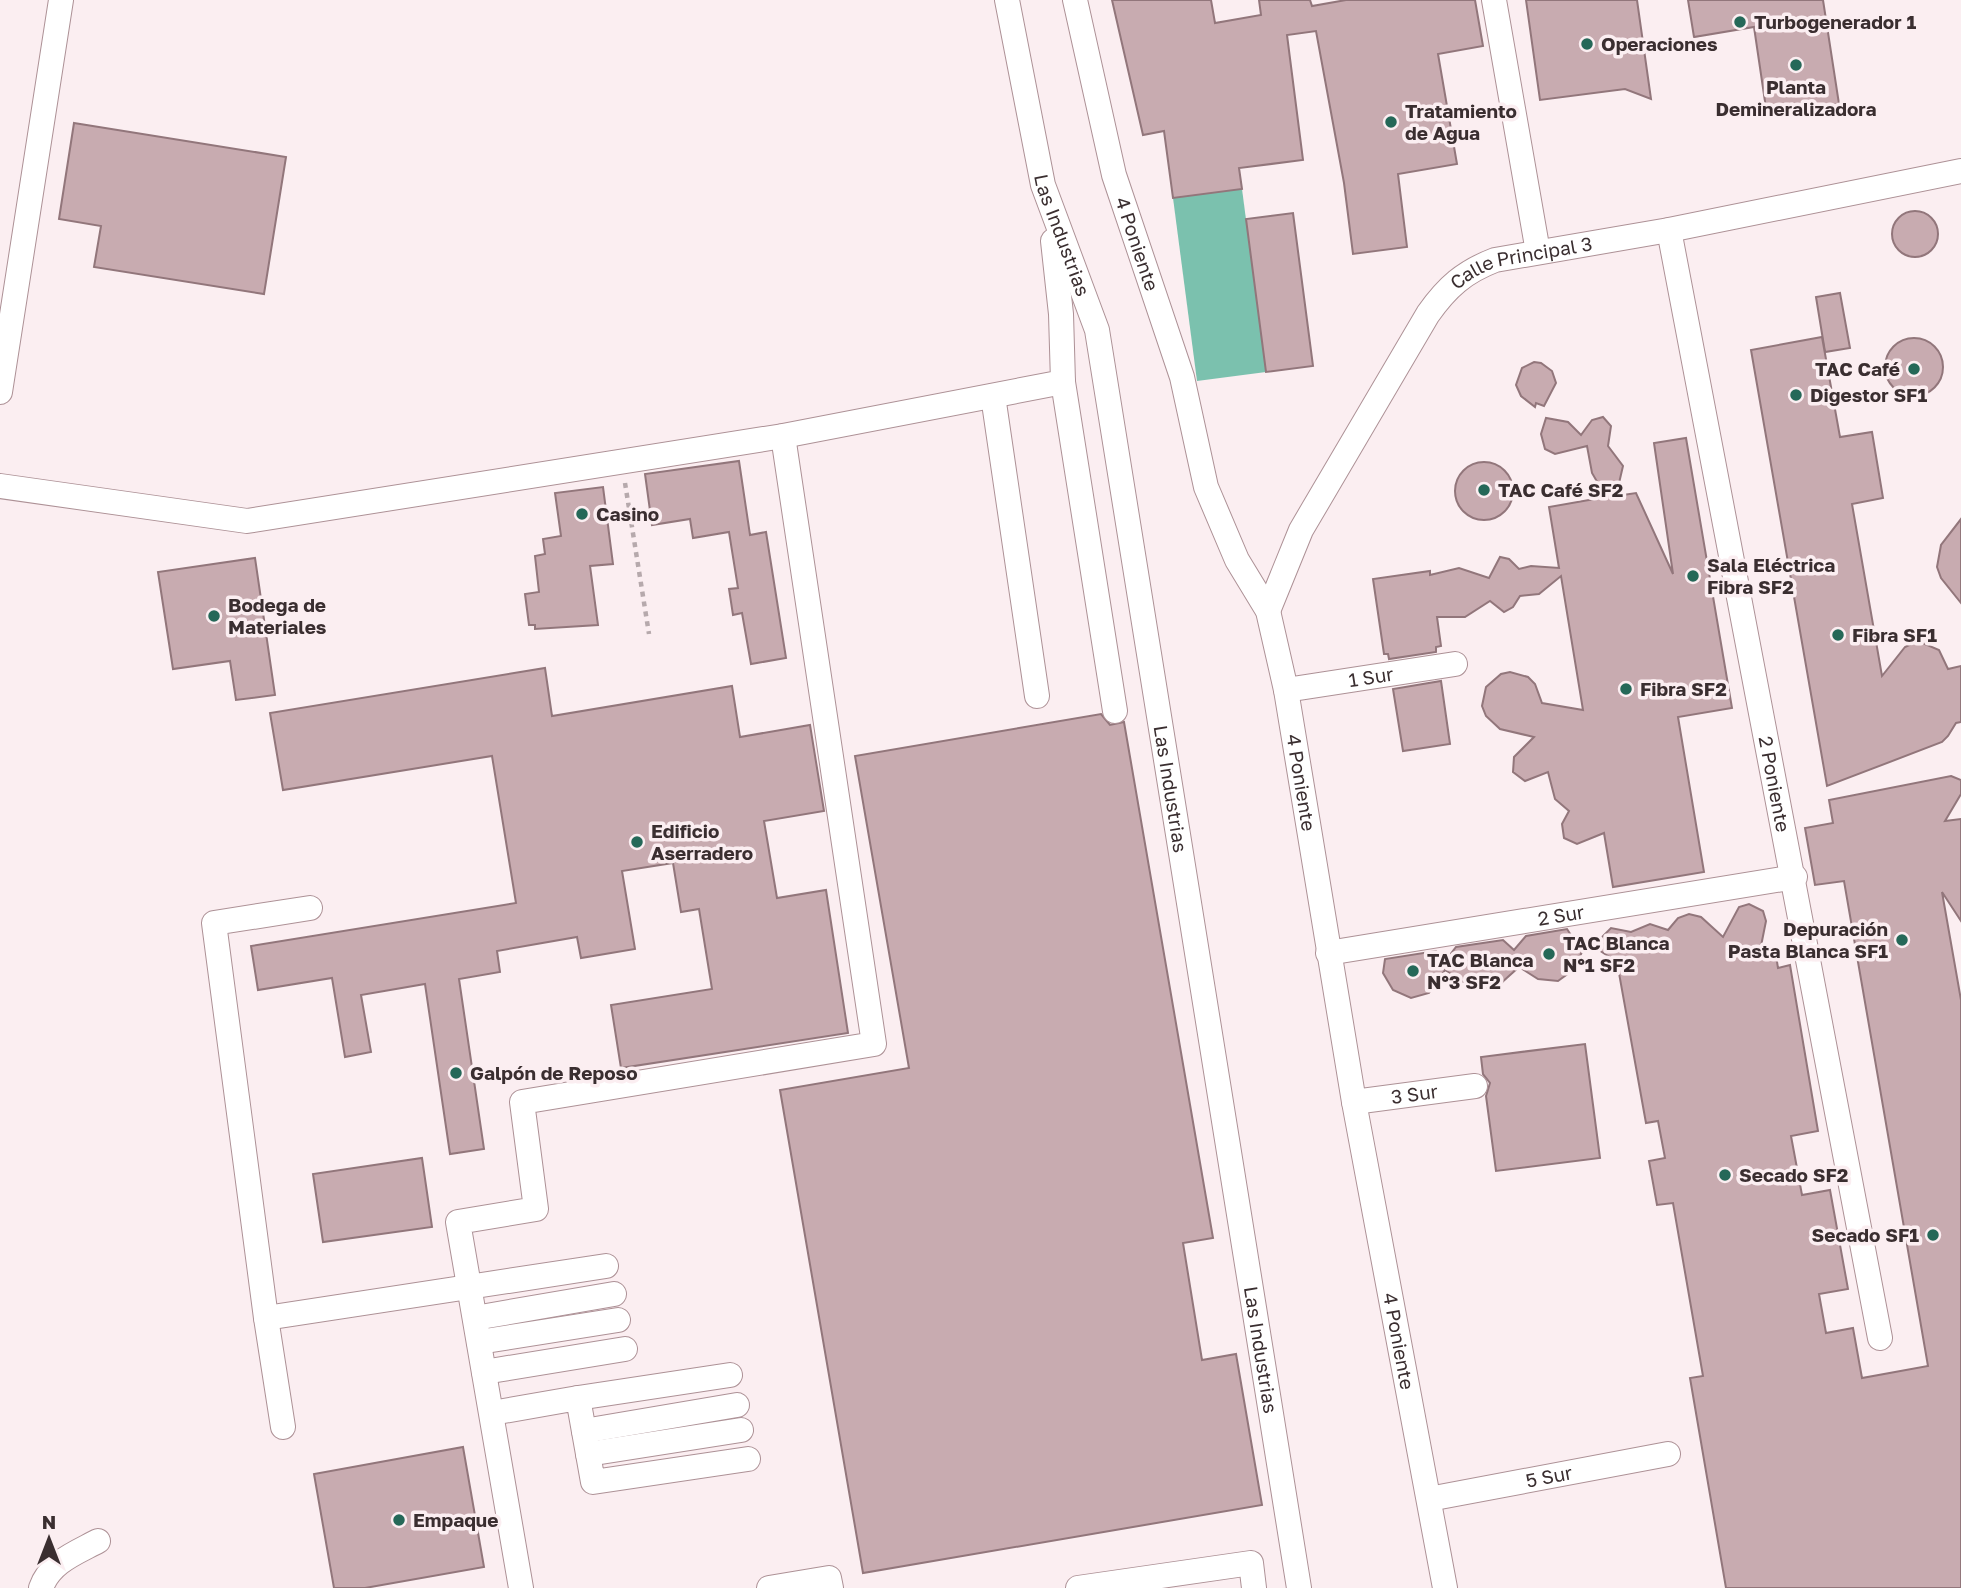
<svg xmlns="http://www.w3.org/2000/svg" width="1961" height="1588" viewBox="0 0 1961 1588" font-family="'Golos Text',sans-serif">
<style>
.water{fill:#7bc1ae}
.building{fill:#c8abb0;stroke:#92767b;stroke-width:2}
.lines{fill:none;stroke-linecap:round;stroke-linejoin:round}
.minor-casing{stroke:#ad9196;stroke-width:26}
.path{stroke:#b6a9ac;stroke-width:4.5;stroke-dasharray:5 5;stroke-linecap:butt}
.minor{stroke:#fff;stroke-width:24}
.poi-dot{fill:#256858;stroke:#fbeef1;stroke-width:2.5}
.labels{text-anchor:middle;stroke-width:7;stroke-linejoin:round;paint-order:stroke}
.poi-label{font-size:19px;font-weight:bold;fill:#3a2e30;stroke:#fbeef1;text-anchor:start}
.street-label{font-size:19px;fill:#3a2e30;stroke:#fbeef1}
</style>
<rect width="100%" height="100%" fill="#fbeef1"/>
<path class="water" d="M1242 189 1266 372 1197 381 1173 198Z"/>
<g class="building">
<path d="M1112 0H1211L1215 23 1261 15 1259 0H1310L1312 6 1346 0H1475L1483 46 1438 54 1457 164 1398 174 1407 247 1353 254 1344 183 1316 31 1287 35 1303 160 1239 168 1242 189 1173 198 1164 131 1143 135Z"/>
<path d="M1526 0H1637L1651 99 1625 89 1540 100Z"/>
<path d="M1688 0H1823L1839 104 1767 115 1754 27 1694 37Z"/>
<path d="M74 123 286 157 264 294 94 267 101 226 59 219Z"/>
<circle cx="1915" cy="234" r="23"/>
<path d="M1293 213 1313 366 1266 372 1246 219Z"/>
<path d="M1840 293 1850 348 1825 352 1816 297Z"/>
<path d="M1822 337 1840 437 1872 432 1883 498 1852 504 1882 676 1905 647 1918 641 1939 650 1948 669 1961 666V722L1956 723 1948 736 1942 742 1827 786 1751 350Z"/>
<circle cx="1914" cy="367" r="29"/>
<path d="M1534 362 1541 363 1552 371 1556 383 1544 406 1536 403 1535 407 1521 396 1516 385 1522 368Z"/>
<path d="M1603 417 1611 426 1608 446 1623 466 1616 496 1636 493 1673 574 1654 443 1686 438 1732 708 1678 717 1704 872 1613 887 1604 833 1577 844 1564 838 1562 824 1569 811 1555 799 1548 772 1525 781 1513 772 1514 757 1534 737 1500 729 1486 716 1482 706 1486 687 1501 674 1510 672 1528 677 1535 684 1542 703 1583 710 1561 576 1539 594 1520 596 1513 607 1504 612 1490 601 1465 617H1437L1441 646 1436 647V652L1389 659 1388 654H1384L1373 579 1430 571V575L1459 568 1489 578 1500 557 1509 559 1519 569 1531 566 1559 568 1549 507 1606 497 1592 473 1587 446 1555 454 1545 449 1541 434 1546 418 1568 422 1581 435 1592 420Z"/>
<path d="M739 461 750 535 766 532 786 658 751 664 742 613 733 615 729 589 738 588 729 532 693 538 690 519 652 525 645 474Z"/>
<circle cx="1484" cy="491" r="29"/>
<path d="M603 487 613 564 590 566 598 625 535 629V625H529L525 594 539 592 535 556 545 554 543 539 561 536 555 493Z"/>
<path d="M1961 519V603L1941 578 1937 567 1941 545Z"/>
<path d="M255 558 275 695 236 700 230 661 173 669 158 572Z"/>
<path d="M545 668 552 716 732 686 740 737 810 725 824 811 764 821 777 898 826 890 848 1033 621 1068 611 1005 712 989 699 909 681 912 673 863 622 871 635 949 581 958 577 937 497 951 500 972 459 979 484 1149 450 1154 425 984 361 995 371 1052 345 1057 332 978 258 990 251 946 516 903 492 756 283 790 270 713Z"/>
<path d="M1441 681 1450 744 1403 751 1393 689Z"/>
<path d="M1101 714 1110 725 1124 722 1213 1238 1183 1243 1202 1360 1236 1354 1262 1505 863 1573 780 1090 909 1068 855 756Z"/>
<path d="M1951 776 1961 780V794L1945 821 1961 819V921L1942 892 1961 1000V1588H1726L1690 1378 1703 1376 1673 1203 1657 1205 1649 1161 1665 1158 1658 1121 1646 1123 1617 962 1593 946 1611 928 1631 932 1650 924 1668 930 1678 918 1689 914 1701 917 1723 937 1739 907 1749 904 1763 911 1766 921 1760 951 1775 949 1778 968 1790 965 1818 1131 1791 1136 1802 1195 1830 1190 1848 1289 1819 1294 1826 1333 1853 1328 1862 1378 1928 1366 1844 881 1815 885 1805 828 1833 823 1829 800Z"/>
<path d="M1567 929 1582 952 1573 970 1558 981 1538 979 1519 967 1500 984 1481 989 1471 987 1445 970 1429 993 1411 998 1393 990 1383 973 1385 959 1436 951 1446 960 1456 947 1503 940 1514 950 1526 936Z"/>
<path d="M1585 1044 1600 1158 1496 1171 1486 1096 1490 1083 1483 1074 1481 1057Z"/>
<path d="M422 1158 432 1227 323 1242 313 1174Z"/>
<path d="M463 1447 484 1567 365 1588H334L314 1474Z"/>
</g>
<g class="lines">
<g class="minor-casing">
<g id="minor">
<path id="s1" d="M1007 0 1043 185 1097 330 1299 1588"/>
<path id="s2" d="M1075 0 1114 175 1182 377 1206 487 1237 560 1268 611 1286 690 1354 1102 1445 1588"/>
<path d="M1494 0 1538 252"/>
<path id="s3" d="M1669 230 1880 1338"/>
<path d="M1063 382 1115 711"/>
<path d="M0 392 61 0"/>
<path d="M993 396 1037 696"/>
<path d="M0 486 247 521 783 436 1063 382 1061 314 1053 241"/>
<path id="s4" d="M1268 611 1301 530 1428 314C1447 287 1464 272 1495 260L1669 230 1961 171"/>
<path id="s5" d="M1286 690 1455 664"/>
<path d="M310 908 214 923 266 1318 606 1266"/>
<path id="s6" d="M1328 953 1795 877"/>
<path id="s7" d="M1354 1102 1475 1086"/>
<path d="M266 1318 283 1427"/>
<path d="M475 1318 614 1294"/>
<path d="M479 1342 618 1320"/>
<path d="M484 1372 625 1349"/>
<path d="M578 1398 730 1375"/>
<path d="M492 1413 578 1398 593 1482 748 1459"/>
<path d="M584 1431 737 1405"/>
<path d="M588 1454 741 1430"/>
<path id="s8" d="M1429 1499 1668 1454"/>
<path d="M41 1588C50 1562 76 1553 98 1541"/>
<path d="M521 1588 458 1222 536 1209 522 1102 874 1044 783 436"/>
<path d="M769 1588 829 1578 831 1588"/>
<path d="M1078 1588 1251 1563 1254 1588"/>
</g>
</g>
<path class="path" d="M625 483 649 634"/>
<use href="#minor" class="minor"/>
</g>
<g class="poi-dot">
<circle cx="1740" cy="22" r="7"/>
<circle cx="1587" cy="44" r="7"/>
<circle cx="1796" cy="65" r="7"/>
<circle cx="1391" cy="122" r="7"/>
<circle cx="1914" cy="369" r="7"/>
<circle cx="1796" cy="395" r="7"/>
<circle cx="1484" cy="490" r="7"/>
<circle cx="582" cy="514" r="7"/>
<circle cx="1693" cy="576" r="7"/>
<circle cx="214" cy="616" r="7"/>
<circle cx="1838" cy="635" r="7"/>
<circle cx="1626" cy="689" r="7"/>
<circle cx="637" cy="842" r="7"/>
<circle cx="1902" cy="940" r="7"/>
<circle cx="1549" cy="954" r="7"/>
<circle cx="1413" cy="971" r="7"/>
<circle cx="456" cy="1073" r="7"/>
<circle cx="1725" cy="1175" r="7"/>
<circle cx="1933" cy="1235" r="7"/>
<circle cx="399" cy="1520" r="7"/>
</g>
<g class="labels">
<g class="poi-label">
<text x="1754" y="29">Turbogenerador 1</text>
<text x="1601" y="51">Operaciones</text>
<text x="1796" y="94" text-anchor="middle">Planta<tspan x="1796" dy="22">Demineralizadora</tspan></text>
<text x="1405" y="118">Tratamiento<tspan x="1405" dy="22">de Agua</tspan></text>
<text x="1900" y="376" text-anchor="end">TAC Café</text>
<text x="1810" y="402">Digestor SF1</text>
<text x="1498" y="497">TAC Café SF2</text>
<text x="596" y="521">Casino</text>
<text x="1707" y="572">Sala Eléctrica<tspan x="1707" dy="22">Fibra SF2</tspan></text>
<text x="228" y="612">Bodega de<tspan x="228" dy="22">Materiales</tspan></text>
<text x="1852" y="642">Fibra SF1</text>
<text x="1640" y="696">Fibra SF2</text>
<text x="651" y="838">Edificio<tspan x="651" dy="22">Aserradero</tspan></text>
<text x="1888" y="936" text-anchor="end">Depuración<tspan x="1888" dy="22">Pasta Blanca SF1</tspan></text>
<text x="1563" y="950">TAC Blanca<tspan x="1563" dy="22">N°1 SF2</tspan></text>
<text x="1427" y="967">TAC Blanca<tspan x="1427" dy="22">N°3 SF2</tspan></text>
<text x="470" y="1080">Galpón de Reposo</text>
<text x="1739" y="1182">Secado SF2</text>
<text x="1919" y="1242" text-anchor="end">Secado SF1</text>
<text x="413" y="1527">Empaque</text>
</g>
<g class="street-label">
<text dy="7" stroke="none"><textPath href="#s1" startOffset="242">Las Industrias</textPath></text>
<text dy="7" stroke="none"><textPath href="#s2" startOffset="252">4 Poniente</textPath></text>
<text dy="7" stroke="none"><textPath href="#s4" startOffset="450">Calle Principal 3</textPath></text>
<text dy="7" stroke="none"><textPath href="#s5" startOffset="86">1 Sur</textPath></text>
<text dy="7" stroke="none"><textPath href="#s2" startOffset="819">4 Poniente</textPath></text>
<text dy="7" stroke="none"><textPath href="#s3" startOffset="564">2 Poniente</textPath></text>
<text dy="7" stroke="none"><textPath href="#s1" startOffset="808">Las Industrias</textPath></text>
<text dy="7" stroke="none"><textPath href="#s6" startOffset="236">2 Sur</textPath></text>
<text dy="7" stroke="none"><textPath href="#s7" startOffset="61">3 Sur</textPath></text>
<text dy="7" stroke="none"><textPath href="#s2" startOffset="1386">4 Poniente</textPath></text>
<text dy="7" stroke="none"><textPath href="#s1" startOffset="1376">Las Industrias</textPath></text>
<text dy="7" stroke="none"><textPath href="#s8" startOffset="122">5 Sur</textPath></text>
</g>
</g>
<g transform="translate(49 1539)" stroke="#fbeef1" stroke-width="5" paint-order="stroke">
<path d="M0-5L12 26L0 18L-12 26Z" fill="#3a2e30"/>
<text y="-10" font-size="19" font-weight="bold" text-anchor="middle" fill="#3a2e30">N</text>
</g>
</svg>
